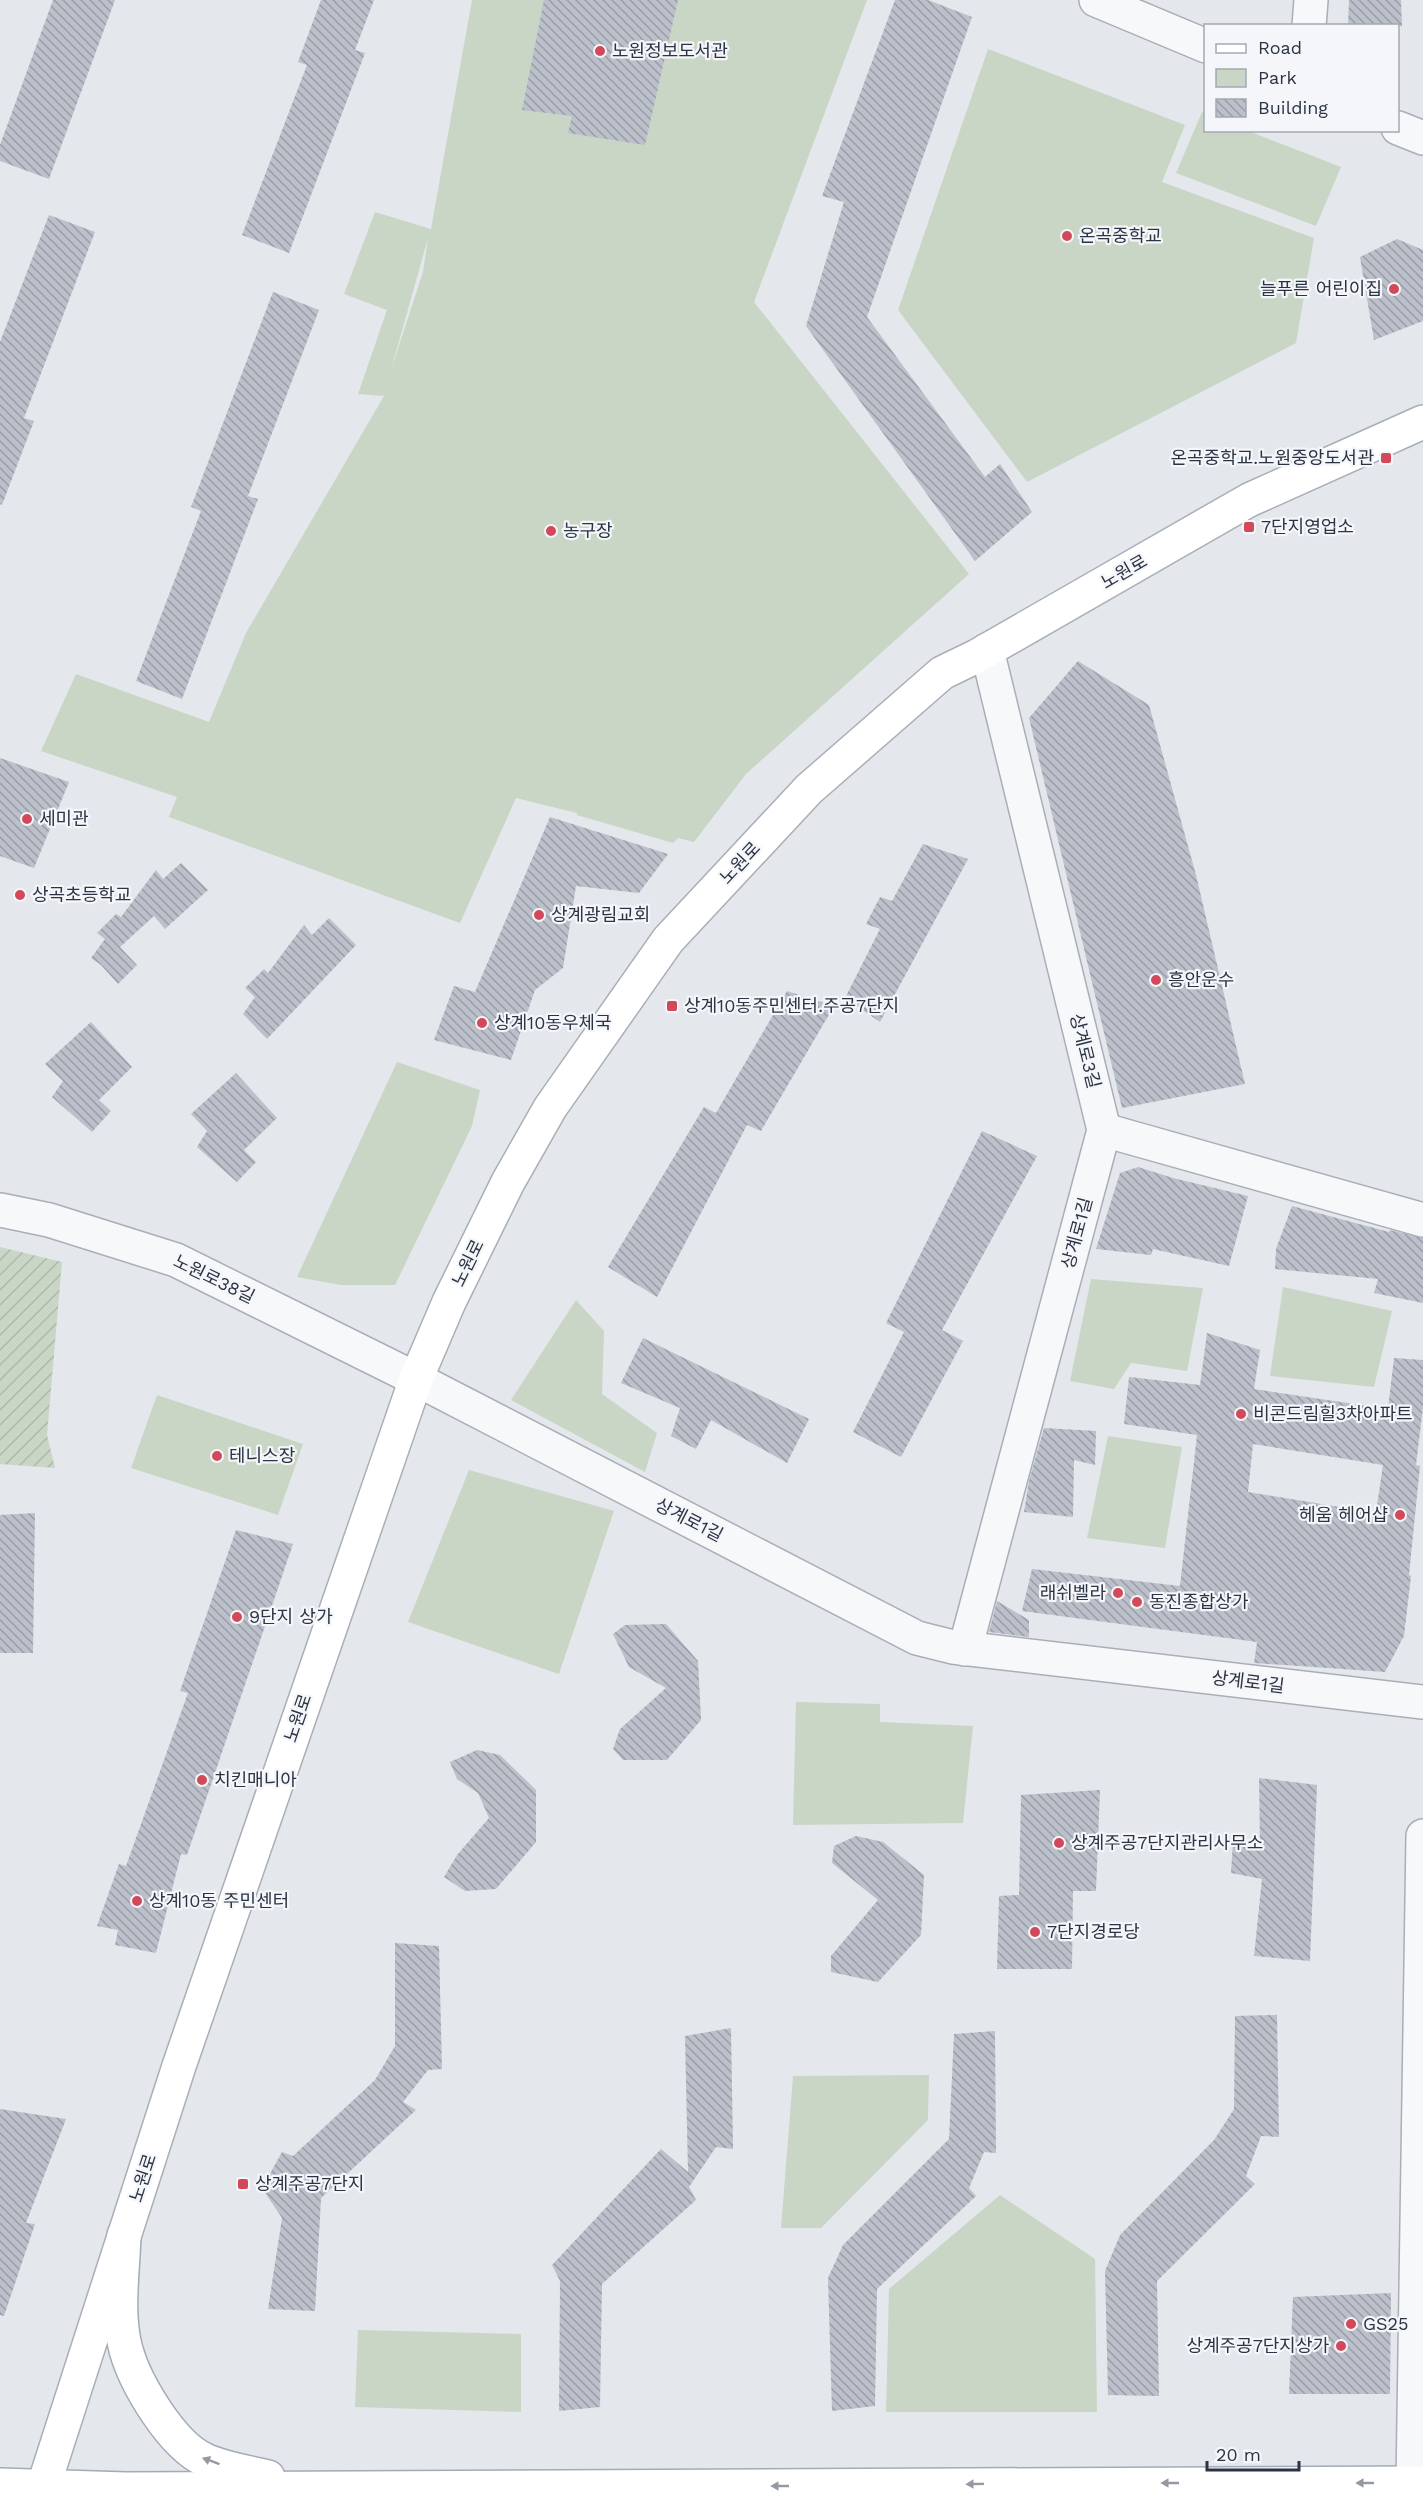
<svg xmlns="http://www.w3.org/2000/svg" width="1423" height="2497" viewBox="0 0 1423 2497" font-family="'Work Sans','Noto Sans KR',sans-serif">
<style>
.park{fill:#c9d6c5;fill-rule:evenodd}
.garden{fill:url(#garden-furrows)}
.building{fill:url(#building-back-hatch);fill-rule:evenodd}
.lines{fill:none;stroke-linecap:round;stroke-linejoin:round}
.minor-casing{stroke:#a9aeb7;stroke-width:36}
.tertiary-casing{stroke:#a9aeb7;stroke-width:36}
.secondary-casing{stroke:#a9aeb7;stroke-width:36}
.primary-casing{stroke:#a3abb8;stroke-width:36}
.minor{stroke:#f7f8fa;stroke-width:33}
.tertiary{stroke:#f7f8fa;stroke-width:33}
.secondary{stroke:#fff;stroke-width:33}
.primary{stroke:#fff;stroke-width:33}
.oneway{fill:#959aa2}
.poi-dot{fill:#d1495b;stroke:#f4f6f9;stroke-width:2}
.labels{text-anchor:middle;stroke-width:4.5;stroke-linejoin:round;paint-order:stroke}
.poi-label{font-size:18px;fill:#2b3445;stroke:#f4f6f9;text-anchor:start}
.street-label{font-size:18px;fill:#2b3445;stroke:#f4f6f9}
</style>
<defs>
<pattern id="garden-furrows" width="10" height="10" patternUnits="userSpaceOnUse" patternTransform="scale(1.5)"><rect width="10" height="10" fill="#c9d6c5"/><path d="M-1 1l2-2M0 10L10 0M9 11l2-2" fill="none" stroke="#adb8ab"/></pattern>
<pattern id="building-back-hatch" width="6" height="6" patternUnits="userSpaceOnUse" patternTransform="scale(1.5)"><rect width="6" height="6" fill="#bbc0ca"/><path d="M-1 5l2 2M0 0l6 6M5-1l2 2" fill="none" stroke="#989da6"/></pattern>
</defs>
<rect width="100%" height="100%" fill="#e4e7ec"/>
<g class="park">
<path d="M472 0H867L754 302 969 574 746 774 694 842 678 838 673 843 577 815V813L516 798 460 923 169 817 177 797 41 751 76 674 209 722 246 633 384 396 358 394 387 310 344 294 375 212 431 229ZM428 238 423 272 391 370Z"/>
<path d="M988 49 1185 125 1162 182 1314 238 1296 343 1027 482 898 310Z"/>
<path d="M1202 112 1205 114 1206 130 1248 131 1341 167 1316 226 1176 173Z"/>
<path d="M397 1062 480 1090 472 1126 395 1285H341L297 1277Z"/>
<path d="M1091 1279 1203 1288 1187 1371 1131 1363 1114 1389 1070 1381Z"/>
<path d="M1283 1287 1392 1311 1374 1387 1270 1376Z"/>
<path d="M576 1300 604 1331 602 1394 657 1433 645 1472 511 1400Z"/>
<path d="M157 1395 303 1444 278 1515 131 1468Z"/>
<path d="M1108 1436 1182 1447 1165 1548 1087 1538Z"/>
<path d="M469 1470 614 1511 559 1674 408 1622Z"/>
<path d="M796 1702 880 1704V1722L973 1726 963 1823 793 1825Z"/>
<path d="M929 2075 928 2120 821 2228H781L793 2076Z"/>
<path d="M1000 2195 1095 2259 1097 2412H886L889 2289Z"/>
<path d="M358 2330 521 2334V2412L355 2407Z"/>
</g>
<path class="garden" d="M0 1247 62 1262 47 1435 55 1468 0 1464Z"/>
<g class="building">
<path d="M53 0H115L49 179 0 161V145Z"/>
<path d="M321 0H374L355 50 365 53 289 253 242 235 307 65 298 62Z"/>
<path d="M544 0H678L645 145 568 133 572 116 522 110Z"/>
<path d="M895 0H928L972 17 867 317 985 477 1000 464 1032 512 975 561 806 326 844 202 822 196Z"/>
<path d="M1349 0H1401L1402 26H1348Z"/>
<path d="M49 215 95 232 24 418 34 421 2 505 0 504V342Z"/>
<path d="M1397 239 1423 250V321L1374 340 1360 257Z"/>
<path d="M273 292 319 310 248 496 258 499 182 699 136 681 201 511 191 507Z"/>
<path d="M1078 661 1149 705 1196 875 1245 1084 1122 1108 1029 718Z"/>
<path d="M0 758 69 782 34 868 0 856Z"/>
<path d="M550 817 668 854 639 893 576 886 563 968 535 990 511 1060 434 1040 454 986 475 992Z"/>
<path d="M923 844 968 859 880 1022 845 998 880 929 866 924 880 897 892 901Z"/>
<path d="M181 863 208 890 165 929 154 916 120 947 137 965 118 984 101 965 91 958 105 939 97 933 116 914 121 917 156 870 163 879Z"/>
<path d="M329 918 356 945 267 1039 243 1014 255 997 245 988 264 969 268 973 304 925 312 935Z"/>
<path d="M787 991 834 1006 761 1131 747 1125 657 1297 608 1267 704 1107 716 1113Z"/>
<path d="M91 1022 132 1067 99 1100 111 1111 92 1132 52 1097 63 1081 45 1064Z"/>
<path d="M236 1073 277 1118 244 1150 256 1162 237 1182 197 1147 207 1131 191 1114Z"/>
<path d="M982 1131 1037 1156 942 1330 963 1341 901 1457 853 1432 904 1332 886 1323Z"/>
<path d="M1138 1167 1173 1178 1248 1196 1229 1266 1153 1249 1151 1255 1096 1249 1120 1173Z"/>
<path d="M1292 1206 1389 1232 1390 1230 1423 1238V1303L1374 1293 1378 1279 1275 1269 1276 1249Z"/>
<path d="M1207 1333 1260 1350 1254 1389 1388 1409 1394 1358 1423 1360V1407L1416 1465 1420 1466 1409 1575 1411 1576 1404 1636 1385 1672 1254 1663 1257 1642 1022 1611 1032 1569 1180 1586 1197 1435 1124 1424 1129 1377 1200 1385ZM1253 1444 1383 1465 1376 1513 1248 1492Z"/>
<path d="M643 1338 809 1419 787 1463 711 1420 696 1449 671 1436 680 1408 621 1383Z"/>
<path d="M1044 1428 1096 1431 1095 1465 1074 1460 1073 1517 1024 1512 1029 1481Z"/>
<path d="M35 1513 33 1653H0V1515Z"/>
<path d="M236 1530 293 1544 187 1855 181 1854 156 1953 115 1945 118 1930 97 1926 119 1864 126 1866 188 1693 180 1691Z"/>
<path d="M997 1601 1029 1620V1637L989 1632Z"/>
<path d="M666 1624 698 1661 701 1720 667 1760H623L613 1749 620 1729 666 1688 629 1667 613 1634 625 1625Z"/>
<path d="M477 1750 500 1755 536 1790V1842L496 1889 465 1891 444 1877 457 1855 489 1818 478 1793 457 1779 450 1762Z"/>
<path d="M1259 1778 1317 1785 1310 1961 1254 1956 1262 1879 1231 1873 1233 1841 1260 1843Z"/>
<path d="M1100 1790 1096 1891H1073L1072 1969H997L999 1896 1019 1895 1021 1795Z"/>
<path d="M856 1836 883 1842 924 1875 921 1935 878 1982 831 1972V1956L878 1900 832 1863 834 1846Z"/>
<path d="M395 1943 439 1946 442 2069 428 2070 403 2102 416 2110 321 2198 315 2311 268 2309 282 2218 262 2188 282 2152 293 2156 375 2080 395 2046Z"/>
<path d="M1277 2015 1279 2137 1261 2136 1246 2176 1255 2184 1157 2281 1159 2396 1108 2395 1105 2271 1120 2235 1214 2140 1234 2109 1235 2016Z"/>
<path d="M731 2028 733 2149 716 2147 689 2187 696 2200 602 2284 600 2407 559 2411 560 2281 552 2265 661 2149 688 2172 685 2036Z"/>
<path d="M995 2031 996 2153 984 2152 969 2188 976 2196 877 2289 875 2406 832 2411 828 2278 843 2245 949 2139 954 2034Z"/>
<path d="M0 2109 66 2119 26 2223 35 2224 4 2316 0 2315Z"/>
<path d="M1391 2293 1390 2394H1289L1293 2297Z"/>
</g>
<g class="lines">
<g class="minor-casing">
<g id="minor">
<path d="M1309 26 1311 0"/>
<path d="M1104 1130 1423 1220"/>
<path d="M0 1210 49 1220 176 1260 416 1379 917 1638 953 1647 1423 1702"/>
<path d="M965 1649 1104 1130 987 650"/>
<path d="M1413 2483 1423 1836"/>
</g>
</g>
<g class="tertiary-casing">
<g id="tertiary">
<path d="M1096 0 1206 46"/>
<path d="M1398 128 1423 138"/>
</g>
</g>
<g class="secondary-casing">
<path id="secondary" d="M40 2497 179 2066 416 1379 449 1302 508 1182 550 1108 668 940 809 789 942 673 977 656 1249 500 1423 422"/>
</g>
<g class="primary-casing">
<g id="primary">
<path d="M124 2235C123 2271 116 2314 126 2350 136 2385 172 2445 205 2460 224 2469 248 2472 268 2477"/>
<path d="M0 2485 126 2489 1423 2483"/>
</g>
</g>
<use href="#minor" class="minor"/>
<use href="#tertiary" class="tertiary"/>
<use href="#secondary" class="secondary"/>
<use href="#primary" class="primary"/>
</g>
<defs><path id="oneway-solid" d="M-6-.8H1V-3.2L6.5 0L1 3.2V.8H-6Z" transform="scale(1.5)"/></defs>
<g class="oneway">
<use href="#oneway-solid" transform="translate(211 2461) rotate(-160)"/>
<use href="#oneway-solid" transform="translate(1170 2483) rotate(180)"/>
<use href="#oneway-solid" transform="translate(1365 2483) rotate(180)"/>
<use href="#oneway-solid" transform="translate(975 2484) rotate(179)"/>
<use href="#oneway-solid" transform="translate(780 2486) rotate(180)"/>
</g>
<g class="poi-dot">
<circle cx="600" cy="51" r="6"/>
<circle cx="1067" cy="236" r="6"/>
<circle cx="1394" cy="289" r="6"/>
<rect x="1380" y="452" width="12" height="12" rx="3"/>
<rect x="1243" y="521" width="12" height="12" rx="3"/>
<circle cx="551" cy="531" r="6"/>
<circle cx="27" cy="819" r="6"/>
<circle cx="20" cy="895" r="6"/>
<circle cx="539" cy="915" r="6"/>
<circle cx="1156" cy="980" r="6"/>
<rect x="666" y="1000" width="12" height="12" rx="3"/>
<circle cx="482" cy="1023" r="6"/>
<circle cx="1241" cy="1414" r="6"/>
<circle cx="217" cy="1456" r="6"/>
<circle cx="1400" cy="1515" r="6"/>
<circle cx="1118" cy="1593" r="6"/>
<circle cx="1137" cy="1602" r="6"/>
<circle cx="237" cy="1617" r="6"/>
<circle cx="202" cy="1780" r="6"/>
<circle cx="1059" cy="1843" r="6"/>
<circle cx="137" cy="1901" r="6"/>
<circle cx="1035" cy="1932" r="6"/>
<rect x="237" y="2178" width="12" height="12" rx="3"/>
<circle cx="1351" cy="2324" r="6"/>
<circle cx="1341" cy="2346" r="6"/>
</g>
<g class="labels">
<g class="poi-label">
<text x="612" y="57">노원정보도서관</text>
<text x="1079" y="242">온곡중학교</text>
<text x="1382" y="295" text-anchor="end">늘푸른 어린이집</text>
<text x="1374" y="464" text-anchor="end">온곡중학교.노원중앙도서관</text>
<text x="1261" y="533">7단지영업소</text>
<text x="563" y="537">농구장</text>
<text x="39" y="825">세미관</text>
<text x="32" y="901">상곡초등학교</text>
<text x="551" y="921">상계광림교회</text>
<text x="1168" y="986">흥안운수</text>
<text x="684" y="1012">상계10동주민센터.주공7단지</text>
<text x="494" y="1029">상계10동우체국</text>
<text x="1253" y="1420">비콘드림힐3차아파트</text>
<text x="229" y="1462">테니스장</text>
<text x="1388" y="1521" text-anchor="end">헤움 헤어샵</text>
<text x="1106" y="1599" text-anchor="end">래쉬벨라</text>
<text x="1149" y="1608">동진종합상가</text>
<text x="249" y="1623">9단지 상가</text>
<text x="214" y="1786">치킨매니아</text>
<text x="1071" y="1849">상계주공7단지관리사무소</text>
<text x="149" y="1907">상계10동 주민센터</text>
<text x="1047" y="1938">7단지경로당</text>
<text x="255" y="2190">상계주공7단지</text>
<text x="1363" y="2330">GS25</text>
<text x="1329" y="2352" text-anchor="end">상계주공7단지상가</text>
</g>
<g class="street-label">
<text transform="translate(1124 572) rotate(-30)" y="6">노원로</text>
<text transform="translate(740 863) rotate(-47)" y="6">노원로</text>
<text transform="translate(1085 1051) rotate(76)" y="6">상계로3길</text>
<text transform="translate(1077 1233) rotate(-75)" y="6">상계로1길</text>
<text transform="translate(468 1263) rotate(-64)" y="6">노원로</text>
<text transform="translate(214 1279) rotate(26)" y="6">노원로38길</text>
<text transform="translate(689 1520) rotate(27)" y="6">상계로1길</text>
<text transform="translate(1248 1682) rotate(7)" y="6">상계로1길</text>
<text transform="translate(298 1718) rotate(-71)" y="6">노원로</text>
<text transform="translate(143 2178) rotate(-72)" y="6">노원로</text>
</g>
</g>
<rect x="1204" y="24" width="195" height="108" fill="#f4f6f9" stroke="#a4a8b1" stroke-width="1.5"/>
<rect x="1216" y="44" width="30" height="9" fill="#ffffff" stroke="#a4a8b1" stroke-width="1.5"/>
<text x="1258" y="54" font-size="18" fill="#2b3445">Road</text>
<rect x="1216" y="69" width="30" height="18" fill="#c9d6c5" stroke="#a4a8b1" stroke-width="1.5"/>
<text x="1258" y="84" font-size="18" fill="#2b3445">Park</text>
<rect x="1216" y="99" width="30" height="18" fill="url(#building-back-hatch)" stroke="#a4a8b1" stroke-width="1.5"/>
<text x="1258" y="114" font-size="18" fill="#2b3445">Building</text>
<path d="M1207 2461v9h92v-9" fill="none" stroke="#2b3445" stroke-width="3"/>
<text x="1216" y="2461" font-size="18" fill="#2b3445" stroke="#f4f6f9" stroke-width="4.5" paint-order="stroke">20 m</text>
</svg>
